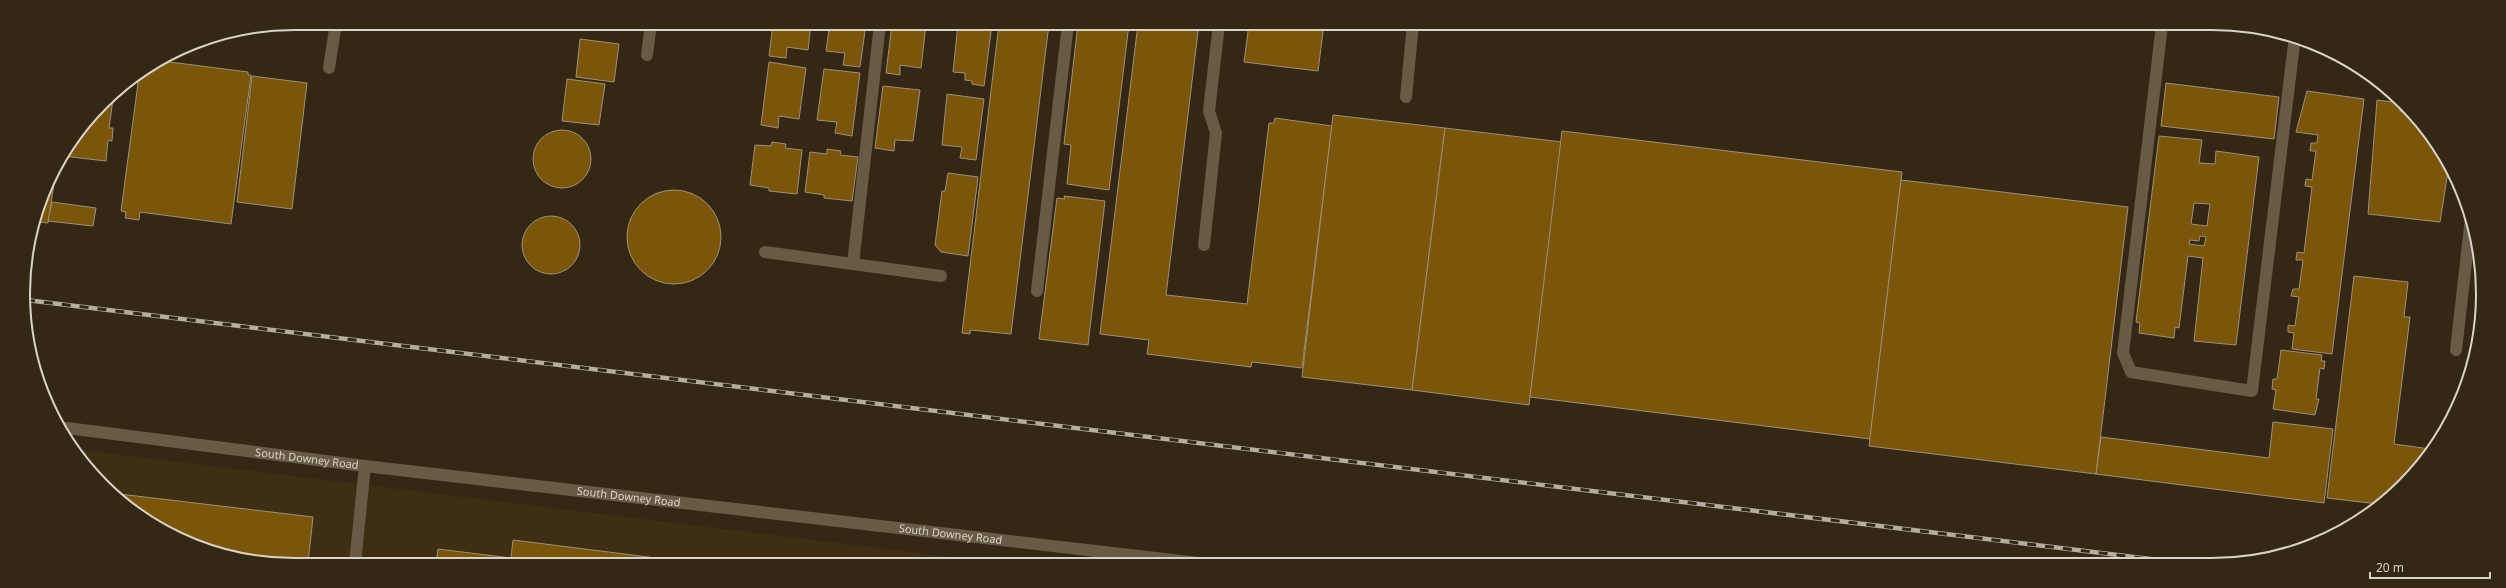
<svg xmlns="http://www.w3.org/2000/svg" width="2506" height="588" viewBox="0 0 2506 588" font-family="'Noto Sans',sans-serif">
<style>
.built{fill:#3e2e14}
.building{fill:#7a550a;stroke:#9e9079;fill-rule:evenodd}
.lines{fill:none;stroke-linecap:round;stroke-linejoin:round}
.lane{stroke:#685a45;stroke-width:12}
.secondary{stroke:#685a45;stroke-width:12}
.rail-casing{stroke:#b5ada0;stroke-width:4.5}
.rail{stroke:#342815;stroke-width:3;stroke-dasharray:9;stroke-linecap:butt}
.labels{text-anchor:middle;stroke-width:4;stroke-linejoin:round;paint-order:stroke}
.street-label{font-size:11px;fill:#d9d2c6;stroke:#342815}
.rim{fill:none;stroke:#d9d2c6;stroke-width:2}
</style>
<rect width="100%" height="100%" fill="#342815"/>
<path class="built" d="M73 449 1000 563H258L207 551 159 529 115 498 79 459Z"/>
<g class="building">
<path d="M773 24H811L808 50 787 47 786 58 769 56Z"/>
<path d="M823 24H866L860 67 843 65 845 53 826 51 829 29 823 28Z"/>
<path d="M892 24H926L921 68 900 65V75L886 73Z"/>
<path d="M958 24H992L984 86 972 84V81L965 80V73L953 72Z"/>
<path d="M999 24H1049L1011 334 970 330V334L962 333Z"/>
<path d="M1078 24H1129L1109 190 1067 184 1071 145 1064 144Z"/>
<path d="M1138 24H1199L1166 295 1247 304 1269 123H1274L1275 118 1332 126 1302 368 1252 362 1251 367 1147 354 1149 340 1100 334Z"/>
<path d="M1249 24H1324L1318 71 1244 62Z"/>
<path d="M580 39 619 44 614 82 576 77Z"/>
<path d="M162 61 248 72V75H251L231 224 140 212 139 220 125 218 126 212 121 211 139 76Z"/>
<path d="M769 62 806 68 799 119 779 116 778 128 761 125Z"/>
<path d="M824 69 860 73 852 136 835 133 837 122 817 120Z"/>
<path d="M252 76 307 83 292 209 237 202Z"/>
<path d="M567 79 605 84 599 125 562 121Z"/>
<path d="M2166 83 2279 97 2274 139 2161 126Z"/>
<path d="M883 86 920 90 913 141 895 140 894 151 875 148Z"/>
<path d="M2307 91 2364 99 2332 354 2292 349 2294 333 2288 332V325L2295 326 2299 297 2291 296 2293 289H2299L2303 260H2296L2297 252 2304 253 2312 187 2305 186 2306 179 2312 180 2316 151H2310L2311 143H2317L2318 135 2296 132Z"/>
<path d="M114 92 109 128H113L112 141 108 140 106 161 62 156 79 129Z"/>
<path d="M947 94 984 99 976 160 960 158 962 147 942 145Z"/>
<path d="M2377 100 2401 103 2400 111 2411 112 2416 117 2415 123 2422 124 2427 129 2449 165 2440 222 2368 214Z"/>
<path d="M1333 115 1445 128 1412 390 1302 377Z"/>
<path d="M1445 128 1562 142 1529 405 1412 390Z"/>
<circle cx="562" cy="159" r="29"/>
<path d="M1562 131 1902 172 1870 439 1530 397Z"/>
<path d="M2159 136 2202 140 2199 163 2215 164 2216 151 2259 157 2236 345 2194 341 2203 258 2188 256 2179 328 2175 327 2174 338 2139 333 2140 323 2136 322ZM2194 203 2210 204 2207 226 2191 224ZM2200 236 2206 237 2204 246 2189 244 2190 240 2199 241Z"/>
<path d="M772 142 786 144 785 148 802 150 797 194 769 191V188L750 185 755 145 771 146Z"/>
<path d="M827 149 841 151 840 155 858 157 852 201 824 198V195L805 192 810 152 827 154Z"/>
<path d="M57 164 48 223 33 221 51 174Z"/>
<path d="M948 173 978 177 968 256 941 252 935 245 942 191H945Z"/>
<path d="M1901 180 2128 207 2096 474 1869 446Z"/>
<circle cx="674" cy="237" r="47"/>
<path d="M1064 196 1105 201 1088 345 1039 339 1057 198 1065 199Z"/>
<path d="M52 202 96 208 93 226 48 221Z"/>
<circle cx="551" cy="245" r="29"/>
<path d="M2354 276 2408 282 2404 317H2410L2394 444 2430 449 2403 486 2378 504 2327 498Z"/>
<path d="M2281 350 2322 355 2321 361H2325L2324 369 2320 368 2316 399H2319L2315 415 2273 409 2276 390 2272 389 2273 379H2277Z"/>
<path d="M2273 422 2333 429 2324 503 2096 474 2101 437 2269 458Z"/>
<path d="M111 493 313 517 308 563H258L207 551 159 529Z"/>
<path d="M513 540 696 563H436L438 549 511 558Z"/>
</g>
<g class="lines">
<g class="lane">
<path d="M2162 25 2123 353 2131 372 2252 391 2295 36"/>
<path d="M647 55 651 23"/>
<path d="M329 68 336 23"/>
<path d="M1406 97 1413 24"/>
<path d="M1204 245 1216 133 1209 111 1219 24"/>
<path d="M765 252 853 264 880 24"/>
<path d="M853 264 941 276"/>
<path d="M1037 291 1068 24"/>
<path d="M2456 350 2471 218"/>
<path d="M355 563 365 466"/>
</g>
<path class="secondary" id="s1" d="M59 427 365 466 1199 563"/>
<g class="rail-casing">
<path id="rail" d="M26 300 2183 563"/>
</g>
<use href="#rail" class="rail"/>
</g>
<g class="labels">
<g class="street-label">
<text dy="4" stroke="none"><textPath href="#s1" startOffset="250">South Downey Road</textPath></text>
<text dy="4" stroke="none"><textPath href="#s1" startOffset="574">South Downey Road</textPath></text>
<text dy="4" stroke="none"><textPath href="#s1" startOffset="898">South Downey Road</textPath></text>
</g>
</g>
<path d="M0 0H2506V588H0ZM294 30H2212A264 264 0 0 1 2476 294V294A264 264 0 0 1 2212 558H294A264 264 0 0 1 30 294V294A264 264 0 0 1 294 30Z" fill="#342815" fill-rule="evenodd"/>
<path class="rim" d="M294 30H2212A264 264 0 0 1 2476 294V294A264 264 0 0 1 2212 558H294A264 264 0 0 1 30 294V294A264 264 0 0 1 294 30Z"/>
<path d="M2370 572v6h120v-6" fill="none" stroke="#d9d2c6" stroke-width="2"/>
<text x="2376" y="572" font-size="12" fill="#d9d2c6" stroke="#342815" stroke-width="3" paint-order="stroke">20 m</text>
</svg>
